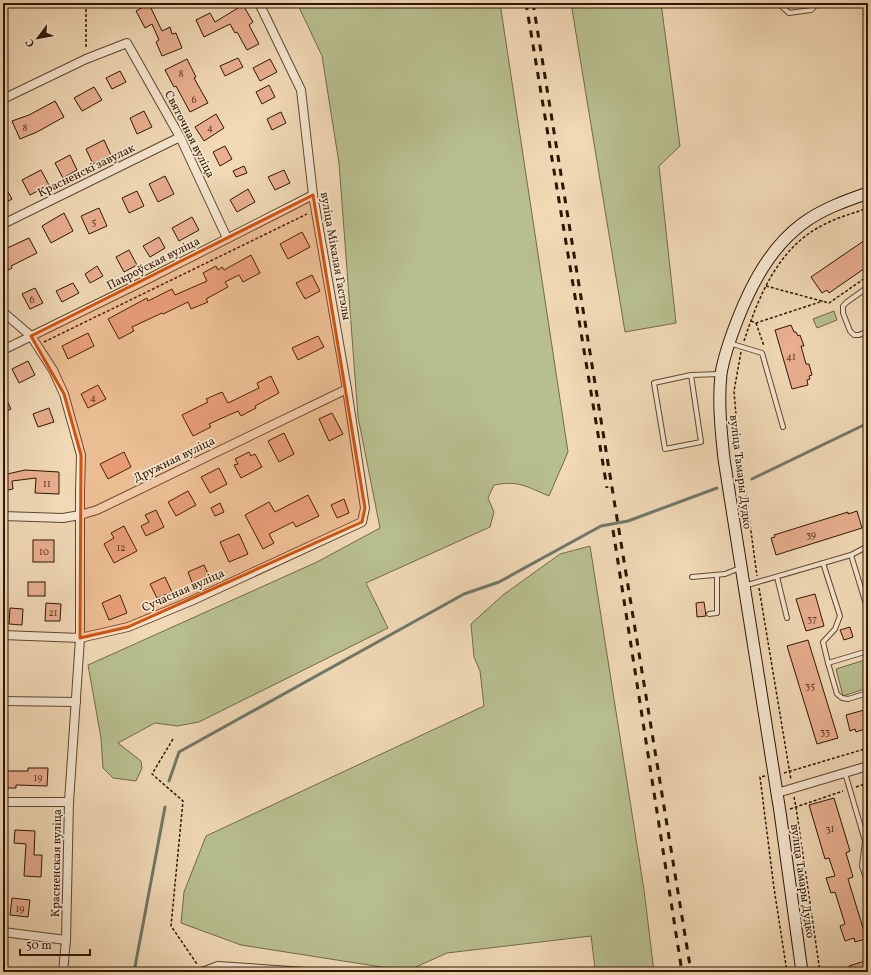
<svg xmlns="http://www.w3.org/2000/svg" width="871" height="975" viewBox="0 0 871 975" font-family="Vollkorn,serif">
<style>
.green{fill:#b8bf8f;stroke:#726a48}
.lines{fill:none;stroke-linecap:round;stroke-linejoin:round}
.stream{stroke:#6f786a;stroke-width:3}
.building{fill:#e9af90;stroke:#2d1600}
.lane-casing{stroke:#5e472e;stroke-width:6}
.street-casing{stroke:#5e472e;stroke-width:10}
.secondary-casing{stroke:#2d1600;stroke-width:13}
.path{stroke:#2d1600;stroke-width:1.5;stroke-dasharray:3 2;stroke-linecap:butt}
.lane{stroke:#f6e6d0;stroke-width:4}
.street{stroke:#f6e6d0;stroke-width:8}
.secondary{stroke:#f6e6d0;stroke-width:11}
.rail{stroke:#2d1600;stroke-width:3;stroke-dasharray:7 7;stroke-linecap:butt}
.marked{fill:#d5520b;fill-opacity:0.2;stroke:#d5520b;stroke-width:3;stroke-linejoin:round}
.labels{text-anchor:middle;stroke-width:3.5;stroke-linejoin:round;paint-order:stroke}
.number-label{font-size:10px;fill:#5c3c24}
.street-label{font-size:12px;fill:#2d1600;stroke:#f6e6d0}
</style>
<rect width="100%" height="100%" fill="#f1d9b6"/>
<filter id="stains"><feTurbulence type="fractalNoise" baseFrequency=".005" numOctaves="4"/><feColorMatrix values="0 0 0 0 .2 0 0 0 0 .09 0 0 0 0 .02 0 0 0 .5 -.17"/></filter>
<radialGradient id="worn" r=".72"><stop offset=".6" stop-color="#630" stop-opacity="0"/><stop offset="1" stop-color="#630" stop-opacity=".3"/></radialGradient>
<g class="green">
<path d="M297 3H500L568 452 549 496C527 487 519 480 494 485L488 498 494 512 490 527 366 583 388 628 199 722 177 726 155 723 118 743 141 761 142 768 136 781 113 778 103 768 101 738 88 665 317 562 380 528 358 417 339 163 322 56Z"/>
<path d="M571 3H661L680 146 659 166 676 323 625 332Z"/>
<path d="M834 311 837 320 817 328 813 319Z"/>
<path d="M590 546 644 890 654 972H593L595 968 591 936 447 953 407 971 241 945 181 923 184 892 206 836 484 706 480 671 474 657 471 624 503 595 560 554Z"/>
<path d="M868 659V688L843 696 836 669Z"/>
</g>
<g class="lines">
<g class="stream">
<path d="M752 479 868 423"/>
<path d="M169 781 179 752 464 594 499 582 601 526 628 521 717 488"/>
<path d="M134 972 165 807"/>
</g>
</g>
<g class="building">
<path d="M149 4 162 31 170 27 172 34 176 33 182 48 162 56 156 42 159 40 152 24 145 28 136 11Z"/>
<path d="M243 5 253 22 249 25 259 44 247 50 237 32 235 33 230 24 204 37 196 20 210 13 215 22Z"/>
<path d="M238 58 243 67 225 76 220 66Z"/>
<path d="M187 59 196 77 194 78 208 103 190 112 176 86 174 87 165 70Z"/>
<path d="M270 59 277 72 260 81 253 68Z"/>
<path d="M120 71 126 82 112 89 106 78Z"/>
<path d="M269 85 275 97 262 104 256 92Z"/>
<path d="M94 87 102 100 82 111 74 98Z"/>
<path d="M55 101 64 117 37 132 20 139 12 121 29 115Z"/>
<path d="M144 111 152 127 137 134 130 118Z"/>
<path d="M281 112 286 123 272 130 267 119Z"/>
<path d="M216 114 224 128 204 141 195 127Z"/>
<path d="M104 140 111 155 93 164 86 149Z"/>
<path d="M225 146 232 159 220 166 213 152Z"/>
<path d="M70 155 77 170 63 178 55 163Z"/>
<path d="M244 166 247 173 236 177 233 171Z"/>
<path d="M41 170 49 185 30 195 22 180Z"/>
<path d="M284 170 290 183 275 190 268 177Z"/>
<path d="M165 176 174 194 158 202 149 184Z"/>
<path d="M3 183 12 199 3 204Z"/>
<path d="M248 189 255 202 237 212 230 200Z"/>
<path d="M137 191 144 206 129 213 122 198Z"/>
<path d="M99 208 107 226 89 234 81 216Z"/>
<path d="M64 213 73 231 51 243 42 226Z"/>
<path d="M192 217 199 230 179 241 172 228Z"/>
<path d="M302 232 310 247 288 259 280 244Z"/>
<path d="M159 237 165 248 150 257 143 246Z"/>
<path d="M29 238 37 253 11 266 12 268 3 273V250Z"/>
<path d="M868 238V266L829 293 827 290 822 293 811 277Z"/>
<path d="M129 250 137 265 124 272 116 257Z"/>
<path d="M251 255 260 273 243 282 239 275 225 282 228 287 206 299 208 302 191 309 188 302 163 314 162 313 132 327 134 331 119 339 108 319 147 298 148 301 172 289 175 295 207 281 203 273 216 266 218 270 222 267 224 270Z"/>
<path d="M97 266 103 276 90 283 85 274Z"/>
<path d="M312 275 320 291 305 299 296 283Z"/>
<path d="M73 283 79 293 62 302 56 291Z"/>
<path d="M35 288 43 303 30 309 22 294Z"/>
<path d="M791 325 794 332H796L798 336 800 335 804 346H801L806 364H809L812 375 809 376 810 379 807 380 808 385 792 389 775 330Z"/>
<path d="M88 333 94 346 68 359 62 346Z"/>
<path d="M318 336 324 347 298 360 292 348Z"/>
<path d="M28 361 35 375 19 383 12 369Z"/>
<path d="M271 376 279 393 255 406 256 408 241 416 238 411 209 424 211 427 193 436 182 415 208 402 206 399 222 392 228 403 259 388 257 383Z"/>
<path d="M98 385 106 399 88 408 81 394Z"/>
<path d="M3 392 11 409 5 412 3 408Z"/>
<path d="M49 408 54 422 38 427 33 414Z"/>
<path d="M332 413 343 434 329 441 319 419Z"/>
<path d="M284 433 294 454 279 462 268 441Z"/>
<path d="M124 452 131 467 108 479 100 464Z"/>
<path d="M249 452 251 456 255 454 262 467 241 478 234 465 238 464 235 459Z"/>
<path d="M219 468 227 484 210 493 201 477Z"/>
<path d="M25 470 59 472V494L35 493 36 478 12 481 13 489 3 491V475Z"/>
<path d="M188 491 196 505 176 516 168 502Z"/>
<path d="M308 495 319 516 296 527 293 522 269 534 274 543 263 549 245 515 269 502 275 512Z"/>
<path d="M344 499 349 513 337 518 331 505Z"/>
<path d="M220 503 224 512 215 516 211 508Z"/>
<path d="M156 510 164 527 146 536 141 526 149 522 145 515Z"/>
<path d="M857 511 862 528 776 555 771 538 775 537 774 535 848 512V514Z"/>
<path d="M124 526 137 551 114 563 104 544 114 538 111 533Z"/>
<path d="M239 534 248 554 229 562 220 542Z"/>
<rect x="33" y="540" width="21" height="22"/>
<path d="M204 565 210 578 193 585 188 572Z"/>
<path d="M165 577 172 592 157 598 150 584Z"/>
<rect x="28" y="582" width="17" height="14"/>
<path d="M815 594 824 626 806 631 796 599Z"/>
<path d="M120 595 127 613 109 620 102 603Z"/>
<path d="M704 602 706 616 697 617 696 603Z"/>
<path d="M46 603 61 604 60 621H45Z"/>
<path d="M10 608 23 609 22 625 9 624Z"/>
<path d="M850 627 853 637 844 640 840 630Z"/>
<path d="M808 640 838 738 817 744 787 646Z"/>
<path d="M868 709V728L856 732 855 729 850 731 846 715Z"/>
<path d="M28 768H48L47 786 16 785V788H3V771H28Z"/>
<path d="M834 798 850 851 846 853 853 877 848 879 863 928 868 926V938L855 942 854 938 845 941 840 926 845 924 835 892 831 893 826 878 835 876 829 858 825 859 809 805Z"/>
<path d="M15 830 35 831 34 855H42L41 877 24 876 26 844 14 843Z"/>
<path d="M12 898 30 900 28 917 10 915Z"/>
<path d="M865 961 868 972H851L849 966Z"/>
</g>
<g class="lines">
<g class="lane-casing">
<g id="lane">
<path d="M778 3 789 13 811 10 818 3"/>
<path d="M868 287 847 302 843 306V313L850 331 854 335H859L868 331"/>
<path d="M865 290 868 298"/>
<path d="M729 343 762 353 783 427"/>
<path d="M691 375 701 442 665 449 654 383 691 375 720 374"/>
<path d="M851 555 868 611"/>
<path d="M823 563 840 616 835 629 823 642 828 663"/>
<path d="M692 577 725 574 740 568"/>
<path d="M777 577 787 618"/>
<path d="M744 586 851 555 868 546"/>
<path d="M709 614 717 613V575"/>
<path d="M868 651 828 663 837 694 842 698 848 699 868 693"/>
<path d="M845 773 865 841"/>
<path d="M868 840 865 841 862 866 868 884"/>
</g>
</g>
<g class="street-casing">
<g id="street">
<path d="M3 99 86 59 127 43 180 137 227 238"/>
<path d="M3 224 180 137"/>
<path d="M3 312 31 336 53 370 64 394 81 455 80 491V638L69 802 66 940 63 972"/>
<path d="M3 350 144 281 313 195"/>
<path d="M3 516 63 518 80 515 97 510 347 389"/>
<path d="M3 635 80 638 128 627 191 601 362 522 365 508 347 389 313 195 301 90 259 3"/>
<path d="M3 701 76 702"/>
<path d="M777 793 868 766"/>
<path d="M3 802H69"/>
<path d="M3 932 66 940"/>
<path d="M202 972 218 966 305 972"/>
</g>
</g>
<g class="secondary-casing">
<path id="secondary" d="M802 972 780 812 724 459C721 431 718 402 721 374 724 355 730 339 737 321 751 285 770 248 802 224 822 209 845 201 868 193"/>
</g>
<g class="path">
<path d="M86 47V3"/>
<path d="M766 286 829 303 868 276"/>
<path d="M751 321 756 323 823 301"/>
<path d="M756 323 764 346"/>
<path d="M744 341C759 295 779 246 825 224 839 217 854 213 868 208"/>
<path d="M44 342 307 214"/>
<path d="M741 352 734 391 737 428 757 576"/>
<path d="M759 588 791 780"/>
<path d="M173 739 152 774 183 801 171 926 197 964"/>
<path d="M784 773 868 748"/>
<path d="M765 776 760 777 774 888 787 972"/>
<path d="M856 787 868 783"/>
<path d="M794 797 796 807 820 972"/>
<path d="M790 809 843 791"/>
</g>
<use href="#lane" class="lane"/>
<use href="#street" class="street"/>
<use href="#secondary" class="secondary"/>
<g class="rail">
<path d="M526 3 607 488"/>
<path d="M533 3 691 972"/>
<path d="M613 530 682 972"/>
</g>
</g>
<path class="marked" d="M313 195 365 508 362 522 128 627 80 638 81 455 64 394 31 336Z"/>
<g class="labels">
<g class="number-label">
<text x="181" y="77">8</text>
<text x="194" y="103">6</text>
<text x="25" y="131">8</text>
<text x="210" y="131">4</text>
<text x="94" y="225">5</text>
<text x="32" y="303">6</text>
<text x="791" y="360">41</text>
<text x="93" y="401">4</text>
<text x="47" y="487">11</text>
<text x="811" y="538">39</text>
<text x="121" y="551">12</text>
<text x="44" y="555">10</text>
<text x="53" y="616">21</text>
<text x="812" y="622">37</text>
<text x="810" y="689">35</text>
<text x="825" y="735">33</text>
<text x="38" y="781">19</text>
<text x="830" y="832">31</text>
<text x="20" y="912">19</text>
</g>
<g class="street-label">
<text transform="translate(190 134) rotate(63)" y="4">Святочная вуліца</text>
<text transform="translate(86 170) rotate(-26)" y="4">Красненскі завулак</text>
<text transform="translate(336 256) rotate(80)" y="4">вуліца Мікалая Гастэлы</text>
<text transform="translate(153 263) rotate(-27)" y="4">Пакроўская вуліца</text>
<text transform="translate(174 459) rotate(-26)" y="4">Дружная вуліца</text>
<text transform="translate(741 472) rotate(83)" y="4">вуліца Тамары Дудко</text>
<text transform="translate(183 590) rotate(-24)" y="4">Сучасная вуліца</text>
<text transform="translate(56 863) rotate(-89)" y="4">Красненская вуліца</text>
<text transform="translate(803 881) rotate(82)" y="4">вуліца Тамары Дудко</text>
</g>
</g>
<rect width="871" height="975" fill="none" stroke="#f1d9b6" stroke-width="16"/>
<rect x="4" y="4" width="863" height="967" fill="none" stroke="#2d1600" stroke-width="2"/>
<rect x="8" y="8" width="855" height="959" fill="none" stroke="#2d1600"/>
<g transform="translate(38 38) rotate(238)" stroke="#f6e6d0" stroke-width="3" paint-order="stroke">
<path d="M0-3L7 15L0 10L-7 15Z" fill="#2d1600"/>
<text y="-6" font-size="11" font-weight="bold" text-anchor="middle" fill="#2d1600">С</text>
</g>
<path d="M20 949v6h70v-6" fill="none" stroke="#2d1600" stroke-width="2"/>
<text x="26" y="949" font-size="12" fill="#2d1600" stroke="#f6e6d0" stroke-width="3" paint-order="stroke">50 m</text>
<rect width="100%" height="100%" filter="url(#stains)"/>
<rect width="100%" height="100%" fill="url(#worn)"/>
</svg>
